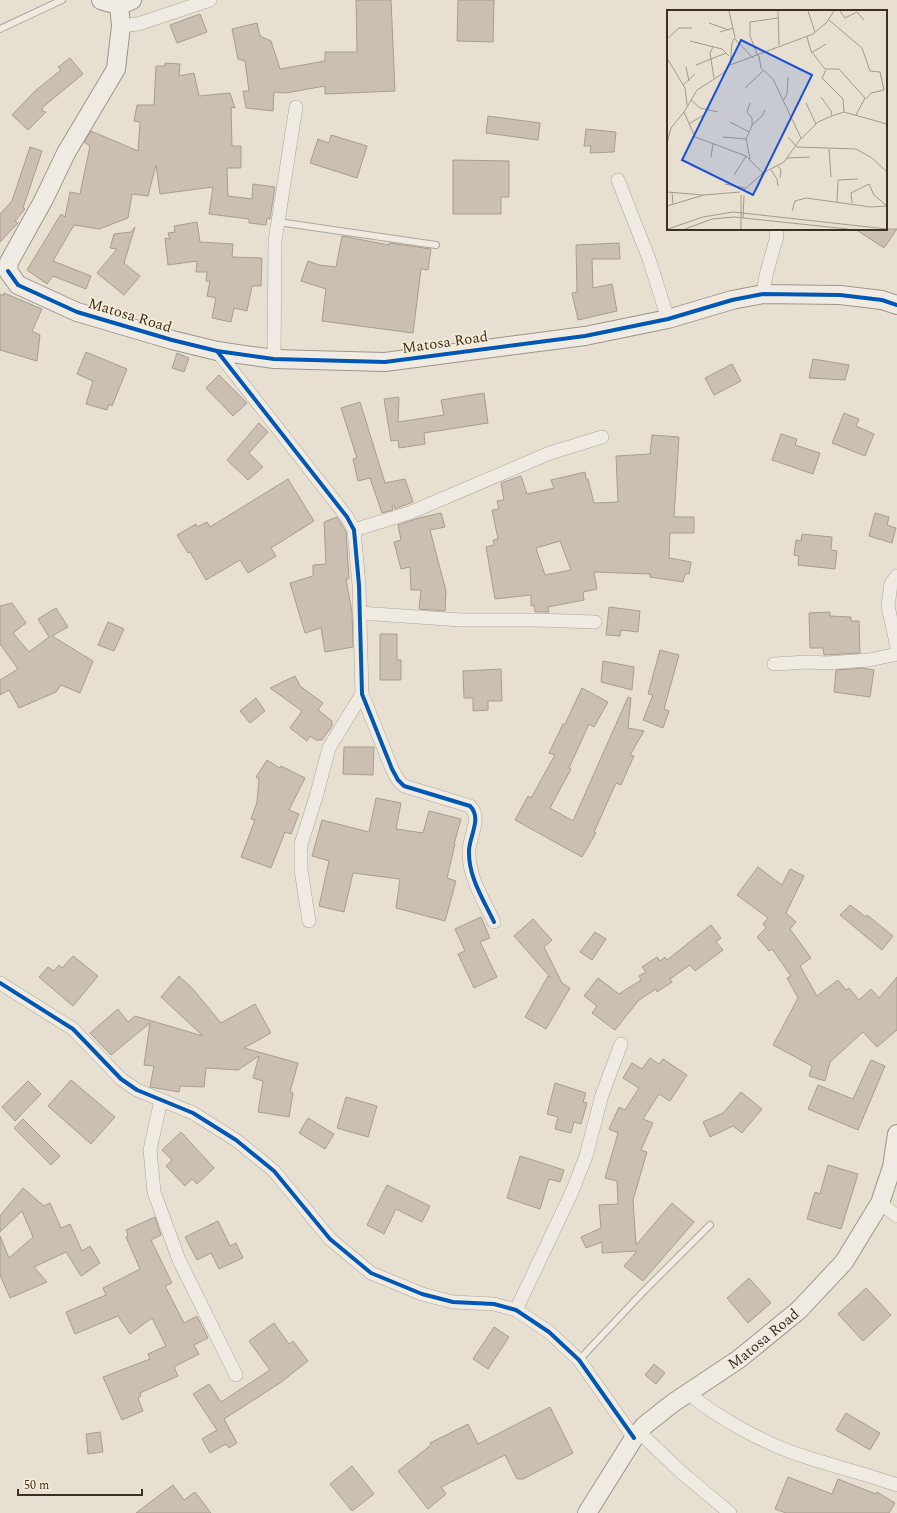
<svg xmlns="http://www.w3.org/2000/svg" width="897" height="1513" viewBox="0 0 897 1513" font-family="Spectral,serif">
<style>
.building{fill:#cbbfb2;stroke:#a89c90;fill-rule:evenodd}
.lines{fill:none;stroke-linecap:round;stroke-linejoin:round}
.lane-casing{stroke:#ada599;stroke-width:8}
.street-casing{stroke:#ada599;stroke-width:14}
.secondary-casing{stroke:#9c958a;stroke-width:20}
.lane{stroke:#efebe3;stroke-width:6}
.street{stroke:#efebe3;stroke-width:13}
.secondary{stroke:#efebe3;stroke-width:18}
.cycleway-casing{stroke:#f7eed8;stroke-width:6}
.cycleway{stroke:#0057b8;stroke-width:4}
.labels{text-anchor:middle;stroke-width:3;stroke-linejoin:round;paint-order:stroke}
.street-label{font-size:15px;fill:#3d2e20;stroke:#f7eed8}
.inset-road{fill:none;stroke:#a3998a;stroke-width:1}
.view{fill:#1d4ed8;fill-opacity:0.15;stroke:#1d4ed8;stroke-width:2}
.inset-edge{fill:none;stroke:#3d2e20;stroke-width:2}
</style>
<rect width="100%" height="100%" fill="#e7e0d1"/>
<g class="building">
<path d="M356 0H391L395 91 325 94V86L286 93 274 92 273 111 246 108 243 91H249L245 61 238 59 232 29 257 23 260 36 271 41 280 69 325 61V52H357Z"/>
<path d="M458 0H494L493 42 457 41Z"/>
<path d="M200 14 207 32 177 43 170 25Z"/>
<path d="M70 58 83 74 43 107 42 111 46 112 28 130 12 115 35 91 61 70 58 67Z"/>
<path d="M165 63 180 64 179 76 194 73 199 96 230 93 235 108 231 107 232 146H241V168H227L228 196 252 199 253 184 275 187 270 219 267 218 266 225 249 223V219L209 214 213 187 160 194 156 165 148 196 132 194 128 218 99 229 74 225 53 261 91 276 86 289 53 276 47 284 27 270 61 214 65 217 70 192 80 194 90 146 84 142 91 131 138 151 140 122 134 121 137 105H154L156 66H165Z"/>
<path d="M488 116 540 123 538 140 486 133Z"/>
<path d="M586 129 616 132 614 152 590 153 591 146H584Z"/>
<path d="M331 135 367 146 357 178 310 163 318 139 329 143Z"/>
<path d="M30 147 42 151 23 208 25 209 15 221 18 223 0 242V214L12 201Z"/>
<path d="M453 160 509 161V197H501V214H453Z"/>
<path d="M197 222 200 242 233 244 232 257 262 258 261 286H252L247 311 234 308 231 322 212 318 216 298 207 296 210 281H206L207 272H196L197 261 168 265 165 238 170 239 168 233 175 232 174 226Z"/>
<path d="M135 227 124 263 140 276 124 295 97 273 117 249 110 248 114 234 131 232Z"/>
<path d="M855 229H897L884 248Z"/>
<path d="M342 236 389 245V243L431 249 428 270 421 269 413 333 322 321 326 289 301 281 308 261 319 265 336 267Z"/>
<path d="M619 243 620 259H592L593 288 612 284 617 311 578 320 572 293 577 292 576 245Z"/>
<path d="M4 293 42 309 32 331 40 335 37 361 0 350V294L3 296Z"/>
<path d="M86 352 127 369 112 406 109 404 107 410 86 404 93 381 77 374Z"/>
<path d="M177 353 189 358 184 372 172 368Z"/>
<path d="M813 359 849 365 845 380 809 378Z"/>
<path d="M732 364 741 381 714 395 705 378Z"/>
<path d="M219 375 247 403 233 416 206 388Z"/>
<path d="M484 393 488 423 424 433 425 444 399 448 398 440 391 441 384 399 399 397 398 422 444 415 441 400Z"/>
<path d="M360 402 385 483 405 479 413 502 395 509 394 505 392 506 393 510 382 513 370 478 358 481 353 459 357 458 341 408Z"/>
<path d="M844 413 859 419 856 426 874 434 865 456 832 443Z"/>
<path d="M259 423 268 432 249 453 263 467 248 480 227 460Z"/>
<path d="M781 434 797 439 795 445 820 453 813 474 772 460Z"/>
<path d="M652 435 679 437 674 517H694V533H670L669 558 691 562 689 574H685L683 582 650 577V574L594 572 597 589 583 592 584 600 548 607 549 612H535L534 605 531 606V595L495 599 486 547 494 545 493 540 498 539 492 510 499 509 497 501 504 500 501 483 521 476 527 494 554 488 551 480 585 472 586 479H588L594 503 618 502 616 456 650 454ZM560 541 571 570 545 575 536 548Z"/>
<path d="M288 479 314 521 271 548 276 556 248 573 240 560 206 580 190 552 188 553 177 535 196 524 197 527 207 522 210 527Z"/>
<path d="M441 513 445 527 430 530 446 591 445 611 419 609 421 590H411L410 567 401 569 394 542 401 540 398 525 419 518Z"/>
<path d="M875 513 889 517 887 525 896 528 892 543 869 536Z"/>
<path d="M337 517 346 532 349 579H346L352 612 353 647 325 652 321 628 305 633 290 583 313 576V565L326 564 324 522Z"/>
<path d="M802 534 832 537 831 550 837 551 835 569 798 565 799 556 794 555 796 540 801 541Z"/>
<path d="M12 603 26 623 13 633 29 652 49 637 38 619 56 608 68 627 52 636 93 661 80 693 61 685 56 692 19 708 9 690 0 695V680L18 669 0 644V606Z"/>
<path d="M609 607 640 611 638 632 621 630 620 636 606 635Z"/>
<path d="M830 612V616L851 617V621H859L860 653 824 655 823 648H810L809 613Z"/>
<path d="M108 622 124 629 114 651 98 645Z"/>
<path d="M380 634H397V660H401V680H380Z"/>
<path d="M660 650 679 655 664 709 669 711 663 728 643 720 653 695 648 694Z"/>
<path d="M603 661 634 667 632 690 601 682Z"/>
<path d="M863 668 874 670 870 697 834 692 836 670Z"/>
<path d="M501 669 502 701H488V710L473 711V698H464L463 671Z"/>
<path d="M295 676 300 686 323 703 318 710 332 721V726L322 740H316L310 736 307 741 290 728 302 711 270 688Z"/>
<path d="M582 688 608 702 594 727 589 724 569 768 571 769 550 808 573 821 628 697 631 698 628 728 644 731 630 755 634 756 621 785 616 783 594 832 596 833 582 857 515 820 528 796 531 798 555 755 549 753 563 724H565Z"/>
<path d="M256 698 265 711 250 723 240 711Z"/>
<path d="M344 747H374L373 775 343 774Z"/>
<path d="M267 760 280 768 281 766 305 778 289 810 299 814 291 834 285 832 271 868 241 857 255 820 251 819 257 802 259 779 256 777Z"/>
<path d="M376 798 401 803 396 829 423 833 429 811 461 819 454 844H455L447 878 456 881 445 921 396 908 400 879 353 873 344 912 319 906 329 861 312 856 322 820 369 832Z"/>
<path d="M758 867 782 885 790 869 804 876 786 913 796 922 790 929 811 958 800 966 817 996 838 980 846 990 849 988 859 1000 871 989 879 998 897 977V1030L877 1047 863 1032 830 1062 825 1081 809 1076 812 1066 773 1045 798 998 787 978 791 976 772 949 769 951 757 937 766 928 763 924 768 918 737 895Z"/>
<path d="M850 905 866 917 867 915 893 936 882 950 840 915Z"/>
<path d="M481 917 490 938 480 942 497 977 474 988 458 954 465 951 455 929Z"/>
<path d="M533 919 552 940 544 947 562 983 570 988 546 1029 525 1017 548 976 551 978 514 936Z"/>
<path d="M711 925 721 938 716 942 723 950 695 971 690 965 670 979 672 982 657 992 656 989 639 1000 615 1030 592 1013 597 1006 584 996 598 978 619 994 641 980 639 976 646 972 642 967 657 957 660 961 665 957 667 960Z"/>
<path d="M595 932 606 939 592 960 580 952Z"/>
<path d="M73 956 98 976 73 1006 39 977 48 967 54 971 59 965 62 968Z"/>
<path d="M179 976 192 988 221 1023 255 1004 271 1033 244 1048 298 1063 290 1092 293 1093 289 1117 258 1112 263 1081 253 1078 259 1056 238 1070 206 1068 204 1087 180 1086 179 1092 150 1087 154 1066 144 1065 150 1023 111 1055 90 1033 118 1009 128 1022 135 1016 203 1036 161 997Z"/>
<path d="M650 1058 659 1064 663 1059 687 1075 670 1101 659 1094 643 1119 653 1123 641 1150 647 1152 633 1200 636 1245 672 1203 694 1222 643 1281 624 1266 637 1251 602 1253V1242L586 1248 581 1237 601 1228 599 1205 618 1204 617 1181 605 1178 618 1133 609 1129 619 1107 625 1110 639 1088 623 1078 632 1063 642 1069Z"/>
<path d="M871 1060 885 1066 858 1130 808 1109 818 1085 853 1099Z"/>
<path d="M71 1080 115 1117 91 1144 48 1106Z"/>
<path d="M28 1081 41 1094 15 1121 2 1107Z"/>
<path d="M555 1083 586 1093 583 1102 587 1103 581 1124 574 1122 571 1133 555 1129 558 1117 547 1114Z"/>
<path d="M741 1092 762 1109 742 1133 733 1126 710 1137 703 1122 723 1113Z"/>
<path d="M346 1097 377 1106 368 1137 337 1128Z"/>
<path d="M308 1118 334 1134 325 1149 299 1133Z"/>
<path d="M23 1119 60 1156 51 1165 14 1128Z"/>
<path d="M181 1132 214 1168 197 1184 192 1179 185 1186 166 1166 172 1160 162 1150Z"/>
<path d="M520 1156 564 1170 560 1182 549 1179 540 1209 507 1198Z"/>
<path d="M828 1165 858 1174 841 1229 807 1219 815 1192 820 1194Z"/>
<path d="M387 1185 430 1206 422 1222 396 1209 384 1234 367 1225Z"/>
<path d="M23 1188 44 1206 50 1203 61 1228 70 1224 82 1251 90 1246 100 1263 81 1276 66 1252 34 1267 47 1282 10 1298 0 1275V1236L9 1258 33 1237 22 1211 0 1232V1216Z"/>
<path d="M155 1217 161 1235 151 1240 172 1283 165 1286 184 1323 197 1316 208 1338 194 1345 199 1354 174 1367 178 1376 140 1393 141 1396 138 1398 143 1411 122 1420 103 1377 150 1359 148 1354 166 1346 152 1318 130 1334 118 1316 75 1334 66 1312 106 1295 103 1288 140 1269 126 1237 128 1236 126 1230Z"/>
<path d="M218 1221 230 1246 236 1243 243 1258 219 1269 211 1253 197 1260 185 1237Z"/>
<path d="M749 1278 771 1303 748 1323 727 1298Z"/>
<path d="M866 1288 891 1315 863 1341 838 1314Z"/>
<path d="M274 1323 289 1344 293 1341 308 1361 280 1383 224 1419 237 1443 229 1448 226 1444 210 1453 202 1439 217 1430 193 1394 209 1384 221 1402 270 1370 249 1341Z"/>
<path d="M494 1327 509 1337 488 1369 473 1359Z"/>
<path d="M654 1364 665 1373 656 1384 645 1375Z"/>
<path d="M550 1407 573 1453 523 1479H517L505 1455 441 1487 446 1494 428 1509 398 1471 431 1445 430 1443 468 1424 478 1444Z"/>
<path d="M846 1413 880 1433 870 1450 836 1430Z"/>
<path d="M100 1432 103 1452 88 1454 86 1434Z"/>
<path d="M352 1466 374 1494 352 1511 330 1484Z"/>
<path d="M788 1477 832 1494 838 1479 876 1494 877 1492 895 1503 889 1513H786L775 1509Z"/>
<path d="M173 1485 184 1500 195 1492 211 1513H136Z"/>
</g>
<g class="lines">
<g class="lane-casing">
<g id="lane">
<path d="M0 29 62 0"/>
<path d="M278 222 436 245"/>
<path d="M579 1360 643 1292 710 1225"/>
</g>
</g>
<g class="street-casing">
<g id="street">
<path d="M121 26 138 24 210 0"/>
<path d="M618 180 649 259 668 319"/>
<path d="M763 294 766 275 777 236 776 229"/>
<path d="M217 351 347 517 354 530 359 585 362 694 392 769 398 780 404 786 470 806C482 818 470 835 469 850 468 876 483 899 494 922"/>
<path d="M274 359 275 241 296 107"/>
<path d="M354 530 409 513 550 453 602 437"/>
<path d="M897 576 891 584 888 606 897 647"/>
<path d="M360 613 461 620H536L595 622"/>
<path d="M774 664 808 662 827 663 869 660 897 654"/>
<path d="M309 921 301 870V844L316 797 329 748 362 694"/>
<path d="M0 983 73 1029 121 1079 137 1090 193 1113 236 1140 274 1171 330 1239 371 1273 422 1294 453 1302 494 1304 516 1310 549 1332 579 1360 634 1438"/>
<path d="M161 1100 150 1150 154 1192 179 1260 236 1375"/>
<path d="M880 1203 897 1216"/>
<path d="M516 1310 572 1192 586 1156 602 1095 621 1044"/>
<path d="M688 1393C719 1419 767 1445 806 1457 836 1467 867 1474 897 1485"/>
<path d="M639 1432 681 1472 730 1513"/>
</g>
</g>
<g class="secondary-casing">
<g id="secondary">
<path d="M101 0C112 4 122 6 132 0"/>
<path d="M119 4 121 26 116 69 66 153 44 199 9 262 8 271 18 285 77 312 172 340 217 351 274 359 385 362 585 336 668 319 732 300 763 294 840 295 882 300 897 305"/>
<path id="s1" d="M587 1513 634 1438 645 1425 673 1403 739 1359 799 1310 844 1262 880 1203 892 1167 897 1134"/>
</g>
</g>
<use href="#lane" class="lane"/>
<use href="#street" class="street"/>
<use href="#secondary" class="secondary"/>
<g class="cycleway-casing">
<g id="cycleway">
<path d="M8 271 18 285 77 312 172 340 217 351 274 359 385 362 585 336 668 319 732 300 763 294 840 295 882 300 897 305"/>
<path d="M217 351 347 517 354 530 359 585 362 694 392 769 398 780 404 786 470 806C482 818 470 835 469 850 468 876 483 899 494 922"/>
<path d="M0 983 73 1029 121 1079 137 1090 193 1113 236 1140 274 1171 330 1239 371 1273 422 1294 453 1302 494 1304 516 1310 549 1332 579 1360 634 1438"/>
</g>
</g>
<use href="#cycleway" class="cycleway"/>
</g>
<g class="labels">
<g class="street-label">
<text transform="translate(130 315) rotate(17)" y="5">Matosa Road</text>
<text transform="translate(445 342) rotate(-8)" y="5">Matosa Road</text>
<text dy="5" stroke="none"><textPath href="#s1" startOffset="252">Matosa Road</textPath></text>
</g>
</g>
<g transform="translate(667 10)">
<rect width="220" height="220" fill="#e7e0d1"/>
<path class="inset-road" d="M62 1 68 27 65 33 63 55M111 1 112 35M141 1 148 22M173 1 178 8 190 2 197 10M162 10 195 38 203 61 213 62 217 80 204 83 199 89M42 13 62 20M53 22 66 18M140 27 144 41 158 59H172L198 88 189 105M0 29 12 18H25M68 29 86 48M23 31 55 39 62 46M46 37 43 43 47 68M144 43 159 34M91 46 83 26V12L111 8M0 48 18 78 20 95M29 55 59 43M19 57 22 71M159 60 155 68 176 89 177 102M16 75 28 64M78 78 96 61M24 90 33 98 51 102M116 91 120 84 121 67M139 93 149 114M165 106 177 102 220 114M63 112 82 122M22 114 38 104 40 98M85 115 95 106 98 100M56 127 79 129M121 127 130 137 189 139 205 148 220 162M134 129 151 112 165 106 164 101 154 87M0 133 4 118 17 102M162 139 164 167M44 147 46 134M120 148 143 147M83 149 79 129 85 116V108L80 102 83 93M111 156 114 160 113 168M104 160 110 169 111 176M96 163 79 146 28 127 17 102 30 80 55 64 63 55 146 24 159 13 167 1M67 165 79 146M58 174 78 178M77 180 96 163 117 152 134 128 106 69 94 58 92 46M0 182 36 185M5 182 6 194M170 192 171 170 191 169M185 193 184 183 202 174 207 185 220 196M0 196 37 185 73 182M125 201 128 191 139 188 204 197 220 196M76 208 77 185M1 219 36 207 66 202 220 219M18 219 45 209 67 207 181 219M74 219V185"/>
<path class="view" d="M74 30 145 65 86 185 15 150Z"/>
<rect width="220" height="220" class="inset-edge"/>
</g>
<path d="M18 1489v6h124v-6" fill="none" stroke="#3d2e20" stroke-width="2"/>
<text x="24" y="1489" font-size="12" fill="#3d2e20" stroke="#f7eed8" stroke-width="3" paint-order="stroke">50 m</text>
</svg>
